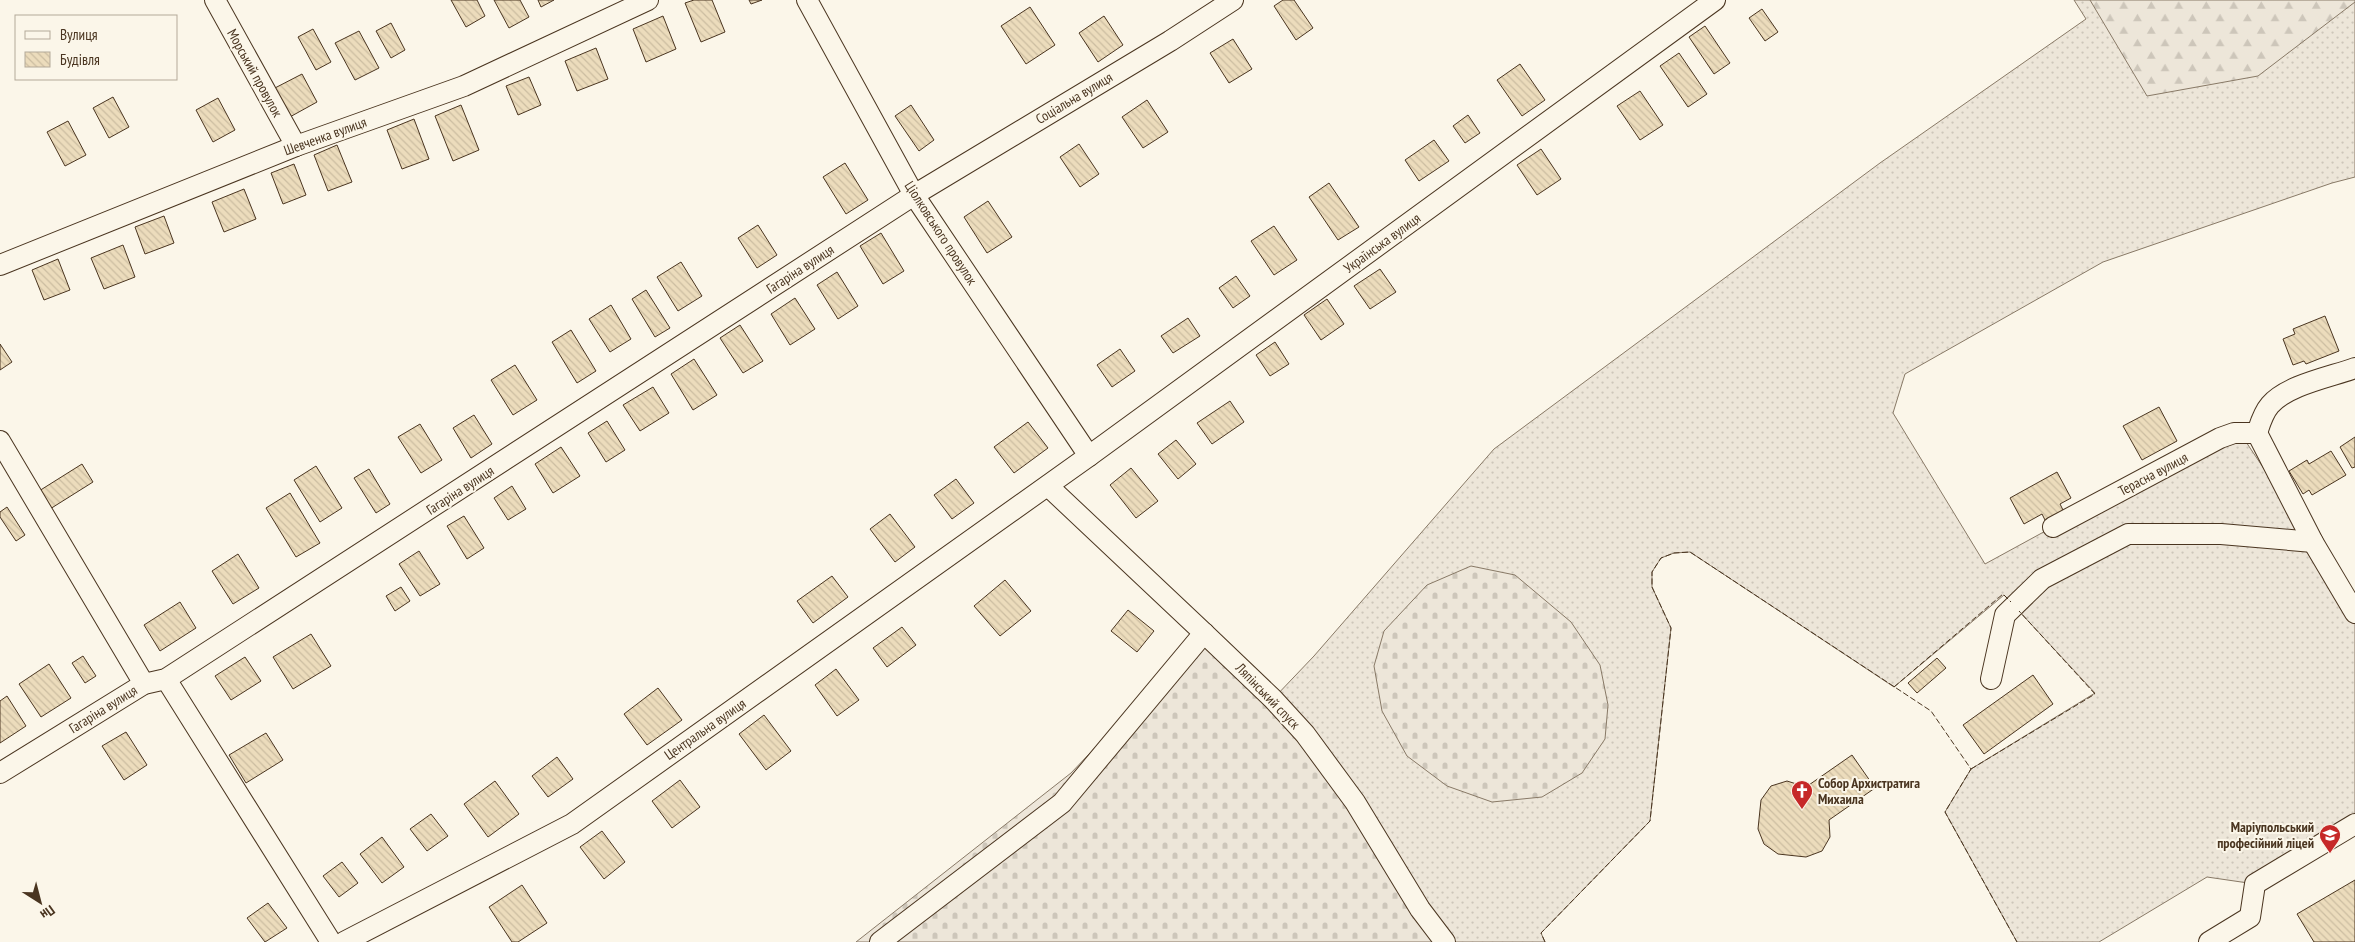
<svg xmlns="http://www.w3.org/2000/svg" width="2355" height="942" viewBox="0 0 2355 942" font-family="'PT Sans Narrow',sans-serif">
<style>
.grass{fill:url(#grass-dots);stroke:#887966}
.forest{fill:url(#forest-firs);stroke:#887966}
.cemetery{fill:url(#cemetery-stones);stroke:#887966}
.building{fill:url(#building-back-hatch);stroke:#4a3520}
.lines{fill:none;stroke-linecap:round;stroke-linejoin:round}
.minor-casing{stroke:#4a3520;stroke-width:22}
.minor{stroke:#fbf6e9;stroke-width:20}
.fence{stroke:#4a3520;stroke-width:1;stroke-dasharray:6 2.5;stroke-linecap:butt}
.labels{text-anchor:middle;stroke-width:4;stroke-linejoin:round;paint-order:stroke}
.street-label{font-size:14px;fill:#4a3520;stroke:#fbf6e9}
.poi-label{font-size:14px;font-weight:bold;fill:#4a3520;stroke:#fbf6e9;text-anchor:start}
</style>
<defs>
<pattern id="grass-dots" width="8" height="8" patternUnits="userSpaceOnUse" patternTransform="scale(1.25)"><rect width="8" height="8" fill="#ede6d9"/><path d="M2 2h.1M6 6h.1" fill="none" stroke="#cdc6ba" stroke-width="1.8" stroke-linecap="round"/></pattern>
<pattern id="forest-firs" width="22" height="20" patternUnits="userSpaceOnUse" patternTransform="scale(1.25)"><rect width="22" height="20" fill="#ede6d9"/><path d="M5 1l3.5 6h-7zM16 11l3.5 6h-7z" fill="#cdc6ba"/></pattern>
<pattern id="cemetery-stones" width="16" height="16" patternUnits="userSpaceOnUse" patternTransform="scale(1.25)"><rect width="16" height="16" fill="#ede6d9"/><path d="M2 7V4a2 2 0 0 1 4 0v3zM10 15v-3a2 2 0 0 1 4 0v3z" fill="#cdc6ba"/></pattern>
<pattern id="building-back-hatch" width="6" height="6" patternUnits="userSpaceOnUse" patternTransform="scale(1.25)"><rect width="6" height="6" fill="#ecdcbc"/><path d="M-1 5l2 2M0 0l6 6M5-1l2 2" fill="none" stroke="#ccbda1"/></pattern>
</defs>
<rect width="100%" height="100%" fill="#fbf6e9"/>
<path class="grass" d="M2074 0H2355V177L2332 183 2103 262 1905 374 1893 413 1985 564 2236 427 2313 542 2355 613V824L2255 884 2207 877 2099 942H2017L1945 812 1971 769 2095 693 2004 595 1894 687 1690 552 1674 553 1661 558 1652 572V587L1671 628 1650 821 1541 933 1545 942H1442L1273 699 1314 656 1494 449 1880 163 2086 19Z"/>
<path class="forest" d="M2090 0H2355V2L2258 76 2147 96Z"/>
<g class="cemetery">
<path d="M1471 566 1515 575 1571 622 1600 665 1608 705 1605 739 1582 773 1542 797 1492 802 1447 786 1407 756 1382 711 1374 666 1384 631 1427 585Z"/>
<path d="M1204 633 1273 699 1442 942H856L1071 773Z"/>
</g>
<g class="building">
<path d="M451 0H477L485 16 466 27Z"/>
<path d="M494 0H520L529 17 509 28Z"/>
<path d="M538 0H554L541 7Z"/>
<path d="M694 0H712L725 32 701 42 685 3Z"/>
<path d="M749 0H762L751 4Z"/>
<path d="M1283 0H1294L1313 28 1296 40 1274 6Z"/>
<path d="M1030 7 1055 45 1026 64 1001 26Z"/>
<path d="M1762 9 1778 32 1765 41 1749 18Z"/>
<path d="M663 16 676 49 646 62 633 29Z"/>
<path d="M1104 16 1123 45 1098 62 1079 33Z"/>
<path d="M391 23 405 50 391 58 376 31Z"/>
<path d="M1705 26 1730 63 1714 74 1689 37Z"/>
<path d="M313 29 331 62 316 70 298 37Z"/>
<path d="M359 31 379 68 355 80 335 43Z"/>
<path d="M1233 39 1252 69 1229 83 1210 53Z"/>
<path d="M596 48 608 79 577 91 565 61Z"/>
<path d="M1679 53 1707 94 1688 107 1660 66Z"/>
<path d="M1520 64 1545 100 1522 116 1497 80Z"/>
<path d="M302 74 317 102 288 118 273 89Z"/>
<path d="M529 77 541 105 518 115 506 86Z"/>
<path d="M1640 91 1663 125 1640 140 1617 106Z"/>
<path d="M113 97 129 127 109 138 93 108Z"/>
<path d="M218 98 235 130 213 142 196 110Z"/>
<path d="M1147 100 1168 132 1143 148 1122 117Z"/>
<path d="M461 105 479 150 453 161 435 116Z"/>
<path d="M911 105 934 140 919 151 895 116Z"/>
<path d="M1468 115 1480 133 1465 143 1453 126Z"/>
<path d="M414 119 429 159 402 169 387 130Z"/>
<path d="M68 121 86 155 65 166 47 132Z"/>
<path d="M1434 140 1449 161 1419 181 1405 160Z"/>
<path d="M1079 144 1099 174 1080 187 1060 157Z"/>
<path d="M337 145 352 182 328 191 314 155Z"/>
<path d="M1541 149 1561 179 1537 195 1517 165Z"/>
<path d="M845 163 868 200 846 214 823 177Z"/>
<path d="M294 164 306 195 283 204 271 173Z"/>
<path d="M1329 183 1359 227 1338 240 1309 197Z"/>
<path d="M244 189 256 219 224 232 212 202Z"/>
<path d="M988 201 1012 237 987 253 964 217Z"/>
<path d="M164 216 174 243 145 254 135 227Z"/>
<path d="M758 225 777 255 757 268 738 238Z"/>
<path d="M1274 226 1297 260 1274 275 1251 241Z"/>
<path d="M881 233 904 271 883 284 860 246Z"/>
<path d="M123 245 135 277 104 289 91 258Z"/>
<path d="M58 259 70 290 44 300 32 270Z"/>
<path d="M681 262 702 296 678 311 657 277Z"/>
<path d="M1380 269 1396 292 1370 309 1354 286Z"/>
<path d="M837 272 858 306 838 319 817 285Z"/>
<path d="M1236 276 1250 296 1233 308 1219 288Z"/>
<path d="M646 290 670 328 655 337 632 299Z"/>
<path d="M795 298 815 329 790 345 771 314Z"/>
<path d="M1327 299 1344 324 1321 340 1304 315Z"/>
<path d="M611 305 631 339 610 352 589 319Z"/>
<path d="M2325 316 2339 351 2306 364 2304 361 2293 365 2283 339 2295 334 2293 329Z"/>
<path d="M1188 318 1200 336 1173 353 1161 336Z"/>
<path d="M740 325 763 361 743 373 720 338Z"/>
<path d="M571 330 596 371 577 383 552 342Z"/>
<path d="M1275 342 1289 364 1270 376 1256 355Z"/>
<path d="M0 344 12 362 0 370Z"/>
<path d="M1120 349 1135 371 1112 387 1097 365Z"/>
<path d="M694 359 717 395 693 410 671 374Z"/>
<path d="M515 365 537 400 513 415 491 380Z"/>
<path d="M653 387 669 413 640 431 623 405Z"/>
<path d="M1230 401 1244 422 1212 444 1197 423Z"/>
<path d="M2159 407 2177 441 2142 460 2123 426Z"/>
<path d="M474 415 492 444 471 458 453 428Z"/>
<path d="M607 421 625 450 606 462 588 433Z"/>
<path d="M1028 422 1048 448 1014 473 994 447Z"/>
<path d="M420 424 442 460 421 473 398 437Z"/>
<path d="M2355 437V467L2352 468 2340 447Z"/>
<path d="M1176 440 1196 464 1178 479 1158 454Z"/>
<path d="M561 447 580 476 553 493 535 464Z"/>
<path d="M2331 451 2346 475 2312 495 2309 490 2303 494 2289 471 2307 460 2309 464Z"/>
<path d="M82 464 93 482 50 509 39 491Z"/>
<path d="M316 466 342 508 320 522 294 480Z"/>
<path d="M1131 468 1158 501 1136 518 1110 485Z"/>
<path d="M369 469 390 504 376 513 354 478Z"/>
<path d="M2057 472 2071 498 2060 504 2064 512 2046 522 2042 514 2024 524 2010 498Z"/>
<path d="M956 479 974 503 952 519 934 495Z"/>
<path d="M512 486 526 509 508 520 494 498Z"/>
<path d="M290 493 320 543 296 557 266 508Z"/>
<path d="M7 507 25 535 16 541 0 517V512Z"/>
<path d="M890 514 915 547 895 562 870 529Z"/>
<path d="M464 516 484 548 467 559 447 526Z"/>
<path d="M419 551 440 584 420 596 399 564Z"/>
<path d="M238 554 259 588 233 604 212 571Z"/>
<path d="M832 576 848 597 813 623 797 601Z"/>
<path d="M1005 580 1031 611 1000 636 974 606Z"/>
<path d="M401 587 410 601 395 611 386 596Z"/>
<path d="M180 602 196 628 160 651 144 625Z"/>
<path d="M1128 610 1154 631 1137 652 1111 631Z"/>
<path d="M902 627 916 645 887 667 873 648Z"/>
<path d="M311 634 331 666 293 689 273 657Z"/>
<path d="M83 656 96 676 85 683 72 663Z"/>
<path d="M245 657 261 681 231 700 215 676Z"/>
<path d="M1937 658 1946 668 1917 693 1908 683Z"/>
<path d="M49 664 71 698 41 717 19 684Z"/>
<path d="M836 669 859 700 837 716 815 685Z"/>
<path d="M2033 675 2053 704 1984 754 1963 725Z"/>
<path d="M658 688 682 720 647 745 624 714Z"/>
<path d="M7 696 26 726 0 743V701Z"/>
<path d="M764 715 791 751 766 770 739 734Z"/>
<path d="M126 732 147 765 124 780 102 746Z"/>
<path d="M266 733 283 760 246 783 229 755Z"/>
<path d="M1852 755 1875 788 1829 820 1830 837 1822 851 1806 857 1778 854 1764 844 1758 829 1761 800 1771 786 1787 781 1806 787Z"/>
<path d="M557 757 573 779 548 797 532 776Z"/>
<path d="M680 780 700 807 672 828 652 801Z"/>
<path d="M495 781 519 814 488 837 464 804Z"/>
<path d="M431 814 448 836 427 851 410 829Z"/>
<path d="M602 831 625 862 604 879 580 847Z"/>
<path d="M382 837 404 867 382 883 360 854Z"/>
<path d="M342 862 358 883 339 897 323 876Z"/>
<path d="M2355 880V942H2314L2297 914Z"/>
<path d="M522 885 547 923 518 942H512L489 907Z"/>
<path d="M268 903 287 928 265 942 247 918Z"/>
</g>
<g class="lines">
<g class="minor-casing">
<g id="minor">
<path d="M215 0 296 146"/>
<path d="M807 0 914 195 1089 456"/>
<path d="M0 265 296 146 464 86 648 0"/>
<path d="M2257 433C2260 424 2263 413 2270 405 2287 385 2330 377 2355 368"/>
<path d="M0 441 144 684"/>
<path d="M1048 486 1204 633 1273 699 1305 734 1355 802 1420 909 1445 942"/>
<path d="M2053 527 2220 438 2234 433H2257L2313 542 2355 613"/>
<path d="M166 679 331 942"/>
<path d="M1991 679 2005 615 2042 579 2128 534H2221L2313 542"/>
<path d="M0 773 144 684 166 679 914 195 1170 41 1233 0"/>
<path d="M344 942 572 824 1089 456 1715 0"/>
<path d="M880 942 1062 803 1204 633"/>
<path d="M2209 942 2250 917 2255 884 2355 824"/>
</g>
</g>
<use href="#minor" class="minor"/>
<g class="fence">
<path d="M1894 687 2003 594 2011 602"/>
<path d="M1971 769 2095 694 2019 611"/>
<path d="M1545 942 1541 933 1650 821 1671 628 1652 587V572L1661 558 1674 553 1690 552 1931 711 1971 769 1945 812 2017 942"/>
</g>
</g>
<defs>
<g id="church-pin" transform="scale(1.125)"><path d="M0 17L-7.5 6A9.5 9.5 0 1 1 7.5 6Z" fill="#c62828" stroke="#fbf6e9"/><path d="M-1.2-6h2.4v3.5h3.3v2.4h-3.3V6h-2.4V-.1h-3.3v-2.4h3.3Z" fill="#fff"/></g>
<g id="university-pin" transform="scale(1.125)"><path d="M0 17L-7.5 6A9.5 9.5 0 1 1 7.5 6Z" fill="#c62828" stroke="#fbf6e9"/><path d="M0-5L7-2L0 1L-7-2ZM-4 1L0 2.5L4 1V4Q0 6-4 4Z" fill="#fff"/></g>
</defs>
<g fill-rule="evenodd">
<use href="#church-pin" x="1802" y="791"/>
<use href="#university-pin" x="2330" y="835"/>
</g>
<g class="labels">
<g class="street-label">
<text transform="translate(255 73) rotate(61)" y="5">Морський провулок</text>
<text transform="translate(1074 98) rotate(-31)" y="5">Соціальна вулиця</text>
<text transform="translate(325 136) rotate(-20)" y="5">Шевченка вулиця</text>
<text transform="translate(941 233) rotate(57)" y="5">Ціолковського провулок</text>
<text transform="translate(1382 243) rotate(-36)" y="5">Українська вулиця</text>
<text transform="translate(800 269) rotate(-33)" y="5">Гагаріна вулиця</text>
<text transform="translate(2153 474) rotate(-28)" y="5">Терасна вулиця</text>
<text transform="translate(460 490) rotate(-33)" y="5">Гагаріна вулиця</text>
<text transform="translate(1268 696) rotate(46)" y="5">Ляпінський спуск</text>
<text transform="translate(103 709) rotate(-32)" y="5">Гагаріна вулиця</text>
<text transform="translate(705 729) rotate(-35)" y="5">Центральна вулиця</text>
</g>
<g class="poi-label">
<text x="1818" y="788">Собор Архистратига<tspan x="1818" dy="16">Михаила</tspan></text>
<text x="2314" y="832" text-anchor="end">Маріупольський<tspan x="2314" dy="16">професійний ліцей</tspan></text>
</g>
</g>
<rect x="15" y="15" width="162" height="65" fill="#fbf6e9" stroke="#b4a999"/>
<rect x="25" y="31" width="25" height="8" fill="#fbf6e9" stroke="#b4a999"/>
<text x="60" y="40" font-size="15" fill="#4a3520">Вулиця</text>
<rect x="25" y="52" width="25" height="15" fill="url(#building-back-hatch)" stroke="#b4a999"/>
<text x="60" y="65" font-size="15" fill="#4a3520">Будівля</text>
<g transform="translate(40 902) rotate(144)" stroke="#fbf6e9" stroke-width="4" paint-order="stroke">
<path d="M0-4L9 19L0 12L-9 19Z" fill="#4a3520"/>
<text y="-8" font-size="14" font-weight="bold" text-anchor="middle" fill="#4a3520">Пн</text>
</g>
</svg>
